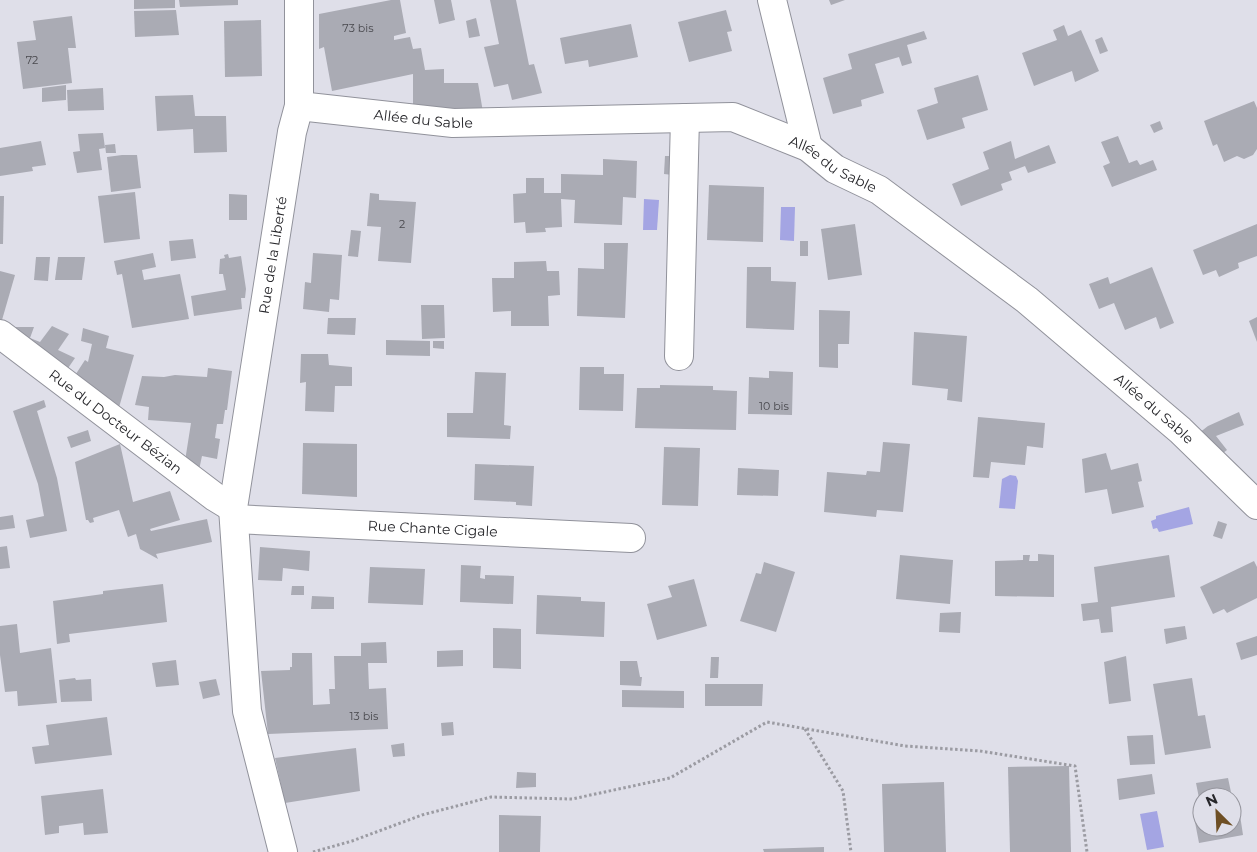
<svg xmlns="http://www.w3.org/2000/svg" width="1257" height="852" viewBox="0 0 1257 852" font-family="Montserrat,sans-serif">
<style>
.water{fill:#a4a5e3}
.building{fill:#aaabb4}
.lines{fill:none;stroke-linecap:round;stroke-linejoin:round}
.minor-casing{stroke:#91929b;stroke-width:30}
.path{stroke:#9b9ba2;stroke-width:3;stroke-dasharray:2.5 2.5;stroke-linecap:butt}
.minor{stroke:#fff;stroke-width:28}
.labels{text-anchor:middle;stroke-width:5;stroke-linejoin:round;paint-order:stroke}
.number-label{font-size:11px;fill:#48484d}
.street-label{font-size:14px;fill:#27272b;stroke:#dfdfe9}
</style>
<rect width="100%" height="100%" fill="#dfdfe9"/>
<g class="water">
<path d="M644 199 659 200 657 230H643Z"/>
<path d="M781 207H795L794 241 780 240Z"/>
<path d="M1010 475 1016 476 1018 481 1015 509 999 508 1002 479Z"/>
<path d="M1189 507 1193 524 1159 532 1157 528 1153 529 1151 521 1156 519V516Z"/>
<path d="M1157 811 1164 847 1147 850 1140 814Z"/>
</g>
<g class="building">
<path d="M134 0H175V8L134 9Z"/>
<path d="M179 0H238V5L180 7Z"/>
<path d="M391 0H400L406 33 394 36V40L410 37 413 49 421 48 425 70 444 69V83H478L483 112 413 114V74L332 91 324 47 319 49V14Z"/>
<path d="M434 0H451L455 20 439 24Z"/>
<path d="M490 0H516L529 65 534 64 542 93 512 100 508 84 494 87 484 47 499 44Z"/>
<path d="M829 0H845L831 5Z"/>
<path d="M176 10 179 35 135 37 134 11Z"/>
<path d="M726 10 732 31 727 32 732 51 689 62 678 22Z"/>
<path d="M72 16 76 48H68L72 83 23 89 17 42 36 40 33 21Z"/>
<path d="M476 18 480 36 469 38 466 21Z"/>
<path d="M261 20 262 76 225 77 224 21Z"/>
<path d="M631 24 638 57 589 67 588 60 565 64 560 38Z"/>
<path d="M1064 25 1068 36 1081 30 1099 71 1075 82 1072 71 1034 86 1022 53 1057 40 1053 30Z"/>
<path d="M924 31 927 39 907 45 912 63 902 66 899 57 875 64 884 93 861 100 862 106 833 114 823 78 852 69 848 54Z"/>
<path d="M1102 37 1108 51 1100 54 1095 40Z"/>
<path d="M978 75 988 110 962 118 965 128 927 140 917 110 938 103 934 88Z"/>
<path d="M66 85V100L42 102V88Z"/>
<path d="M103 88 104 110 68 111 67 90Z"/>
<path d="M193 95 195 116H226L227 152 194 153 193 129 157 131 155 96Z"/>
<path d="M1254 101 1257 108V149L1253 155 1244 159 1237 156 1224 162 1217 144 1213 146 1204 121Z"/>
<path d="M1160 121 1163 129 1154 133 1150 125Z"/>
<path d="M103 133 105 148 99 149 102 170 77 173 73 152 80 151 78 134Z"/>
<path d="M1118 136 1129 163 1137 160 1140 165 1153 160 1157 170 1112 187 1103 166 1110 163 1101 142Z"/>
<path d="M41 141 46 165 32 167 33 171 0 176V148Z"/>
<path d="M1011 141 1015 159 1049 145 1056 163 1028 173 1025 166 1009 172 1012 180 1001 184 1003 190 961 206 952 184 989 169 983 152Z"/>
<path d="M115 144 116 153H106L105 145Z"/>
<path d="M122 155H137L141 188 111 192 107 157Z"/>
<path d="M665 156H673V175L664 174Z"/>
<path d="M603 159 637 161 636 198 623 197 622 225 574 223 575 200 561 199 562 227 545 228 546 232 526 233 525 222 514 223 513 194 526 193V178H544V193H561V174L603 175Z"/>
<path d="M709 185 764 187 763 242 707 240Z"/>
<path d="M135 192 140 239 104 243 98 196Z"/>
<path d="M370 193 379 194V200L416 202 411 263 378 261 381 227 367 226Z"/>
<path d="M229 194 247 195V220H229Z"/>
<path d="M0 196H4L3 244H0Z"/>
<path d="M855 224 862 275 828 280 821 229Z"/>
<path d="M1257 224V256L1238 263 1239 268 1219 277 1216 270 1203 275 1193 250Z"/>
<path d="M351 230 361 231 358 257 348 256Z"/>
<path d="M193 239 196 258 171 261 169 241Z"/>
<rect x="800" y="241" width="8" height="15"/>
<path d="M604 243H628L625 318 577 316 578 268 604 269Z"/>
<path d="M153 253 156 267 142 270 144 280 180 274 189 319 132 328 122 274 117 275 114 261Z"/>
<path d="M313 253 342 255 339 300 330 299 329 312 303 309 305 282 311 283Z"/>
<path d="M228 254 229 258 241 256 246 289 245 298H241L242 309 194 316 191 296 226 290 223 274H219L220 259 225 258 224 255Z"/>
<path d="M36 257H50L48 281 34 280Z"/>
<path d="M58 257H85L82 280H55Z"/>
<path d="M546 261 547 271H559L560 295 548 296 549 326H511V311L493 312 492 278H514V262Z"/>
<path d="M747 267H771V281L796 282 794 330 746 328Z"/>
<path d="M1152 267 1174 323 1160 329 1156 317 1125 330 1114 303 1099 309 1089 284 1108 277 1110 284Z"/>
<path d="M0 271 15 275 2 320 0 319Z"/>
<path d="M421 305H444L445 338 422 339Z"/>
<path d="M819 310 850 311 849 344H838V368L819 367Z"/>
<path d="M1257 317V342L1249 321Z"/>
<path d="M328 318H356L355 335 327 334Z"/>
<path d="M52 326 69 334 58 350 75 358 64 374 13 341 16 327H34L30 338 40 342Z"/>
<path d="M83 328 109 336 106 348 134 355 118 411 72 380 85 360 88 362 92 344 81 341Z"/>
<path d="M914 332 967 336 962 402 947 400 948 389 912 385Z"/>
<path d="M386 340 430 341V356L386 355Z"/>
<path d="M433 341H444V349L433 348Z"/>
<path d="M301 354H328L329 365 352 367V386H335L334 412 305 411 306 382 300 383Z"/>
<path d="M580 367H604V374H624L623 411 579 410Z"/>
<path d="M208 368 232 371 227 410H225L223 424H217L215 438 220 439 217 459 202 456 199 470 185 461 191 423 148 420 149 407 135 405 142 376 164 377 175 375 207 377Z"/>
<path d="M769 371 793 372 792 415 748 414 749 377 769 378Z"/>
<path d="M475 372 506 373 504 425 511 426 510 439 447 437V413H473Z"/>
<path d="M660 385 713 386V390L737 391 736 430 635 428 637 388H660Z"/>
<path d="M44 400 46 407 37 411 57 478 67 531 30 538 26 520 44 516 38 484 13 411Z"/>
<path d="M1239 412 1244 425 1216 436 1227 450 1218 457 1199 433 1208 426Z"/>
<path d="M978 417 1045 423 1043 448 1027 446 1025 465 991 462 989 478 973 477Z"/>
<path d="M88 430 91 441 71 448 67 437Z"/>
<path d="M883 442 910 444 903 512 877 510 876 517 824 512 827 472 866 475 867 471 880 472Z"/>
<path d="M303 443 357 444V497L302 494Z"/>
<path d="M120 444 133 502 170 491 180 520 150 529 151 531 207 519 212 542 156 554 158 559 140 549 136 534 128 537 119 510 93 518 94 522 90 523 88 520H86L75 462Z"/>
<path d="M664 447 700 448 698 506 662 505Z"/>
<path d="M1106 453 1111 470 1138 463 1142 481 1138 482 1144 507 1112 514 1107 489 1085 493 1082 459Z"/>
<path d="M475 464 534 466 532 506 516 505V502L474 500Z"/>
<path d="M738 468 779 470 778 496 737 495Z"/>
<path d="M13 515 15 528 0 530V517Z"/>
<path d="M1218 521 1227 524 1222 539 1213 536Z"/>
<path d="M7 546 10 568 0 569V547Z"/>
<path d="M260 547 310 551 309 571 283 568 282 581 258 580Z"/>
<path d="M1038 554 1054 555V597L995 596V561L1023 560V555H1030L1029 561H1038Z"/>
<path d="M900 555 953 560 950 604 896 599Z"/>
<path d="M1169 555 1175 597 1111 607 1113 632 1101 633 1099 619 1083 621 1081 604 1098 602 1094 567Z"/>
<path d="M1254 561 1257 567V598L1227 613 1224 609 1213 614 1200 587Z"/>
<path d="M764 562 795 572 776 632 740 621 756 573 761 574Z"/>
<path d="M461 565 481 566 480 578 485 579V575L514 576 513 604 460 602Z"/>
<path d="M370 567 425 569 423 605 368 603Z"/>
<path d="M694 579 707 626 657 640 647 604 672 597 668 586Z"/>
<path d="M163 584 167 622 69 634 70 642 57 644 53 601 103 594V591Z"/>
<path d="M292 586H304V595H291Z"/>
<path d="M537 595 581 597V601L605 602 604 637 536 634Z"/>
<path d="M312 596 334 597V609H311Z"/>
<path d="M961 612 960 633 939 632 940 613Z"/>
<path d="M17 624 20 653 51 648 57 703 18 706 17 691 5 692 0 655V626Z"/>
<path d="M1185 626 1187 639 1166 644 1164 629Z"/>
<path d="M493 628 521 629V669L493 668Z"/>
<path d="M1257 636V655L1241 660 1236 643Z"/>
<path d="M386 642 387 663H368L369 689 386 688 388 729 268 734 261 671 290 670V667H292V653H312L313 705 330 704 329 689H335L334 656H361V643Z"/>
<path d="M463 650V666L437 667V651Z"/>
<path d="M1126 656 1131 701 1109 704 1104 662Z"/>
<path d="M711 657H719L718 678H710Z"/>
<path d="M176 660 179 685 156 687 152 663Z"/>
<path d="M620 661H637L640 677H642L641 686 620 685Z"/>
<path d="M75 678 76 680 91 679 92 701 61 702 59 680Z"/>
<path d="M1192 678 1198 716 1205 715 1211 748 1165 755 1153 684Z"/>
<path d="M216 679 220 695 203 699 199 682Z"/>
<path d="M705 684H763L762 706H705Z"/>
<path d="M622 690 684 691V708L622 707Z"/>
<path d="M107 717 112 755 35 764 32 747 49 745 46 725Z"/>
<path d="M453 722 454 735 442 736 441 723Z"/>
<path d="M1153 735 1155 764 1130 765 1127 736Z"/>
<path d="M404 743 405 756 393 757 391 745Z"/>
<path d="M356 748 360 791 285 803 275 758Z"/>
<path d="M1069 766 1071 852H1010L1008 767Z"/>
<path d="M517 772 536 773V787L516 788Z"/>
<path d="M1152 774 1155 794 1119 800 1117 779Z"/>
<path d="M1228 778 1232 797H1202L1201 808 1196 783Z"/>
<path d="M944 782 946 852H884L882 784Z"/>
<path d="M103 789 108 833 84 835 83 823 59 826V833L45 835 41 796Z"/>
<path d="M499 815 541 816 540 852H499Z"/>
<path d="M1240 815 1243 835 1199 843 1194 817 1202 816V827H1232V816Z"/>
<path d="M824 847V852H764L763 849Z"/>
</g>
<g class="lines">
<g class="minor-casing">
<g id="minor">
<path d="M772 0 808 147"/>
<path id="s1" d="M299 106 453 123 733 117 808 147 835 169 879 190 1027 300 1180 430 1257 505"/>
<path id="s2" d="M0 334 215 497 233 508"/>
<path d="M679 356 685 118"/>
<path id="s3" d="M234 519 631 538"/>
<path id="s4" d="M283 852 247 711 233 508 292 132 299 106V0"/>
</g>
</g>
<g class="path">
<path d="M805 729 843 791 851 852"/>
<path d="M313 852 352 841 422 815 491 797 572 799 670 778 767 722 905 746 980 751 1075 766 1087 852"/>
</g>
<use href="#minor" class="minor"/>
</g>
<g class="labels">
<g class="number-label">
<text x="358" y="32">73 bis</text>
<text x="32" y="64">72</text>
<text x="402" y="228">2</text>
<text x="774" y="410">10 bis</text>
<text x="364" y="720">13 bis</text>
</g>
<g class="street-label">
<text dy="5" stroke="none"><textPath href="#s1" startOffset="125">Allée du Sable</textPath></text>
<text dy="5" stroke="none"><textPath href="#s1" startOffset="546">Allée du Sable</textPath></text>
<text dy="5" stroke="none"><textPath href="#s4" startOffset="605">Rue de la Liberté</textPath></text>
<text dy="5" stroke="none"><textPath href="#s1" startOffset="951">Allée du Sable</textPath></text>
<text dy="5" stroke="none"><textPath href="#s2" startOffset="145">Rue du Docteur Bézian</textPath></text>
<text dy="5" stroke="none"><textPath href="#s3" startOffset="199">Rue Chante Cigale</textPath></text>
</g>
</g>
<g transform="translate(1217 812) rotate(336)"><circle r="24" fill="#dfdfe9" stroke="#95959d"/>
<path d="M0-4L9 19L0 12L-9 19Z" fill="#6e4f24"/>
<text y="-8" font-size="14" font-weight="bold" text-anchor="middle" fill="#27272b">N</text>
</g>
</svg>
